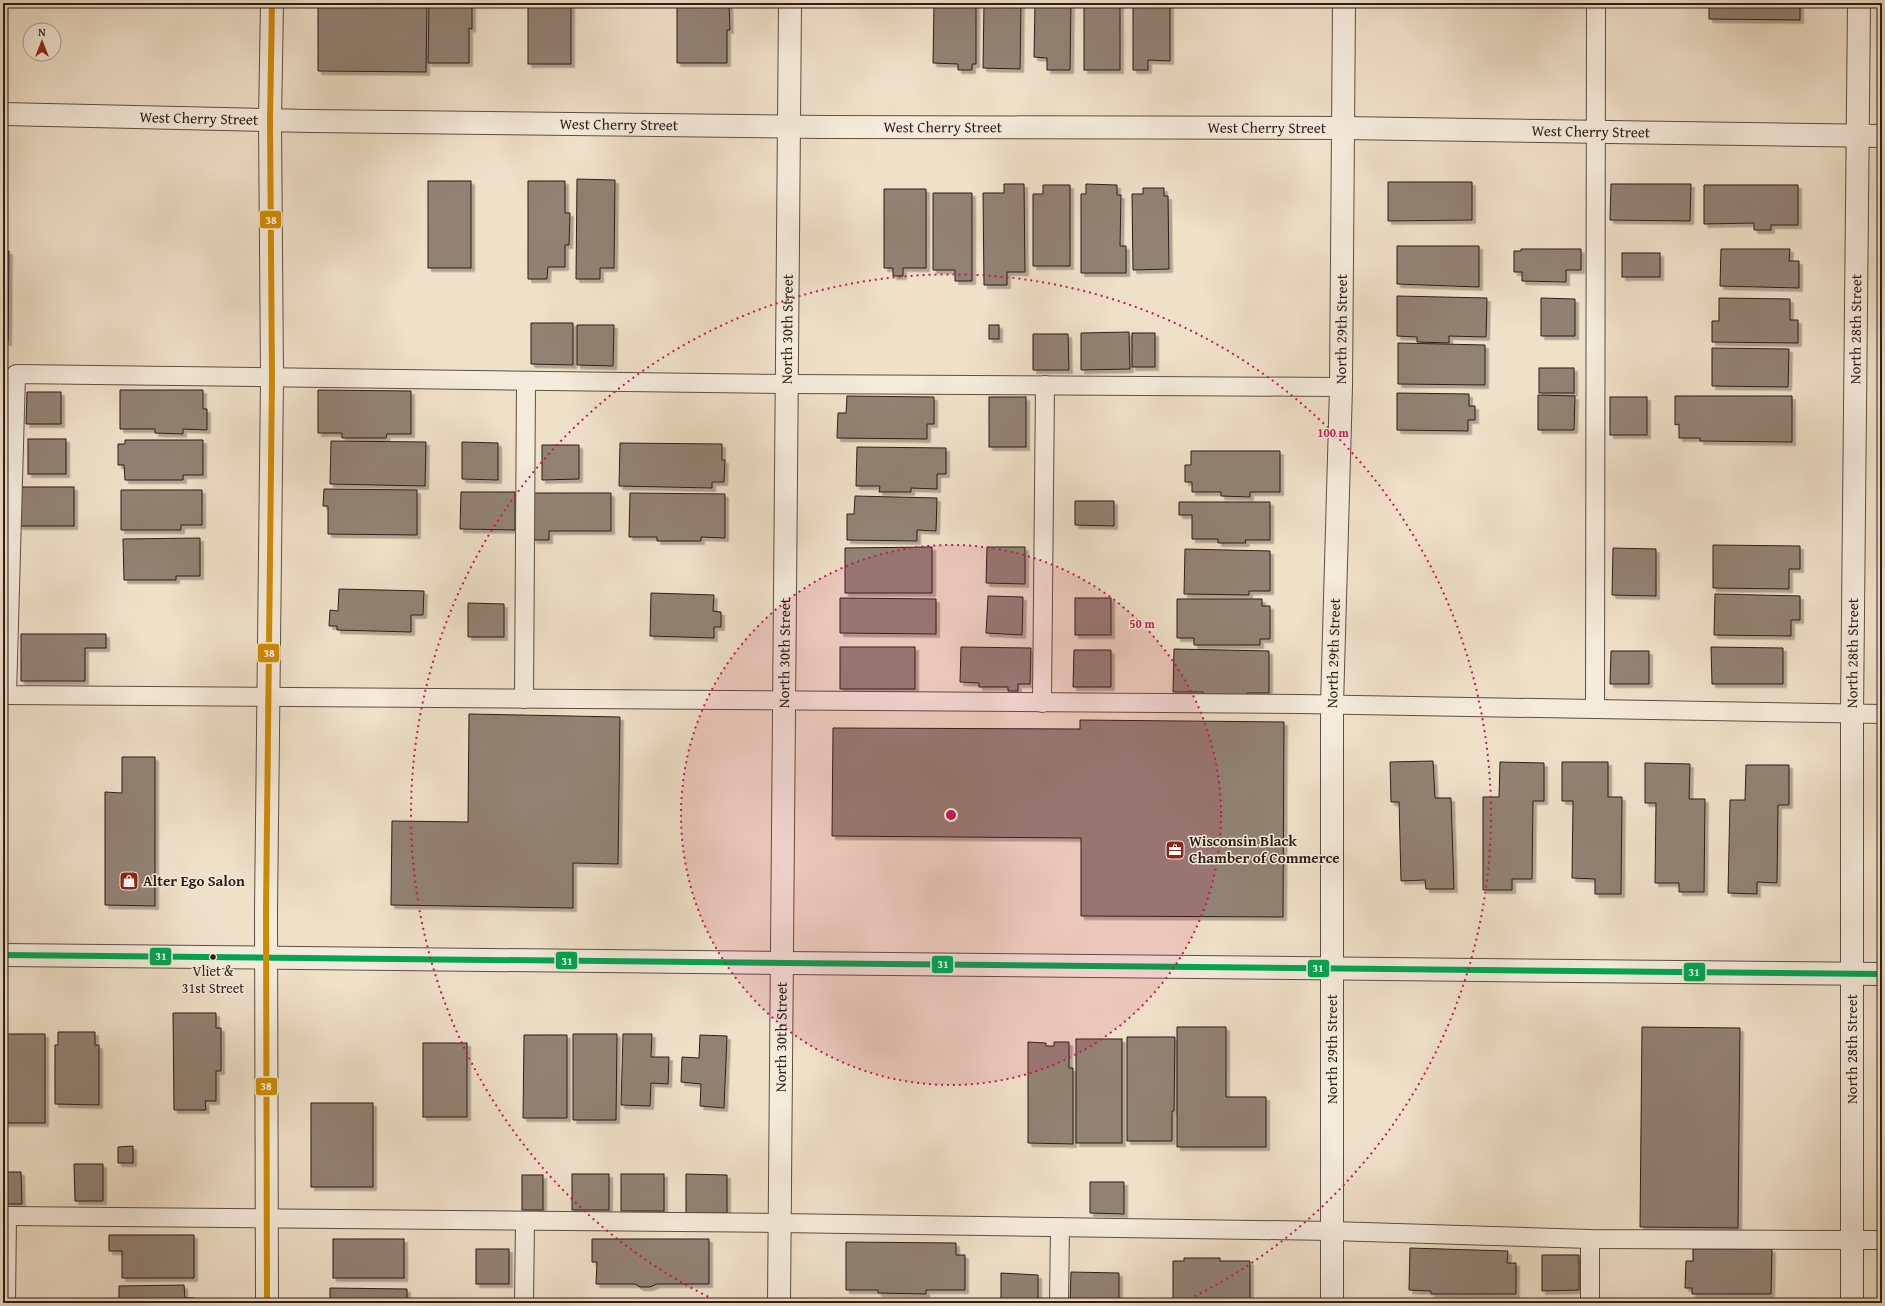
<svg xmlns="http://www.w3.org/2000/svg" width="1885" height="1306" viewBox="0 0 1885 1306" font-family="'Gentium Book Plus',serif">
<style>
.building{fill:#928273;stroke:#2e1d17;filter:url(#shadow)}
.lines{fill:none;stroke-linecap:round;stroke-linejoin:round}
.service-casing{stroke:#5e4e43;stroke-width:20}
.minor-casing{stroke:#5e4e43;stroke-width:24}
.tertiary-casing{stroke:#5e4e43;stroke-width:24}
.service{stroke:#f5ebdb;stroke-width:18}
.minor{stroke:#f5ebdb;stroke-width:22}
.tertiary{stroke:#f5ebdb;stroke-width:22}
.bus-1-casing{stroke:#f5ebdb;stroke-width:9}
.bus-2-casing{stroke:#f5ebdb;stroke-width:9}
.bus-1{stroke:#00a651;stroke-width:6}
.bus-2{stroke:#cf8b05;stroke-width:6}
.ring{fill:none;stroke:#c2185b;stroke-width:2;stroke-dasharray:2 4}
.bus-dot{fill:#2e1d17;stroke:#f5ebdb;stroke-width:1.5}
.labels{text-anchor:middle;stroke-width:3;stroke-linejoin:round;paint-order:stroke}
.bus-label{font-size:14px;fill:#2e1d17;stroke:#f5ebdb}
.street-label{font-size:15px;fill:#2e1d17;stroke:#f5ebdb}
.poi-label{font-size:15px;font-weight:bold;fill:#2e1d17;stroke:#f5ebdb;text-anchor:start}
.centre{fill:#c2185b;stroke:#f5ebdb;stroke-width:2}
.ring-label{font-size:12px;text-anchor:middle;font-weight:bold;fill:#c2185b;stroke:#f5ebdb;stroke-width:3;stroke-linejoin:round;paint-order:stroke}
.line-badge{stroke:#f5ebdb;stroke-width:1.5}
.badge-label{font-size:11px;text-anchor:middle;font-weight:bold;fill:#fff}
</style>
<defs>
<filter id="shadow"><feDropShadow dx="3.5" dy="3.5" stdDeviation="0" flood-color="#0004"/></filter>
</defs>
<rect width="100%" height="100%" fill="#efe0c8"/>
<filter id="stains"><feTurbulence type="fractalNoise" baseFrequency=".005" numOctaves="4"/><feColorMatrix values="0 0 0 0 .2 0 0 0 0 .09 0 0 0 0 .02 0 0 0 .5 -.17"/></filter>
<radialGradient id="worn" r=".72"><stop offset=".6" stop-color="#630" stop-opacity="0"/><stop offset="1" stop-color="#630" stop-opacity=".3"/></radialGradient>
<g class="building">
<path d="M318 3H427L426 72 318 71Z"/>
<path d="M429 3H472V29L469 28V63H428Z"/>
<rect x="528" y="3" width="43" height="61"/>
<path d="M677 3H729L730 30H727V63H677Z"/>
<path d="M934 3H976V64H972V70H958V64L933 63Z"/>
<path d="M984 3H1021L1020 69 983 68Z"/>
<path d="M1035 3H1071L1070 70H1047V58L1034 57Z"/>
<rect x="1084" y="3" width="36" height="67"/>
<path d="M1133 3H1170V61L1148 60V70H1133Z"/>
<path d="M1709 3H1800V20L1709 19Z"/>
<path d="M577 179 615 180 614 268H600V279H576Z"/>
<rect x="428" y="181" width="43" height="87"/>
<path d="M528 181H565V213H570L569 245H565V267H548L547 279H528Z"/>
<path d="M1388 182H1472V220L1388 221Z"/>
<path d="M1004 184H1024L1025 272H1007V285H984L983 193H1004Z"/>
<path d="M1086 184 1117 185V195H1121L1120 246H1126V273H1081V194H1086Z"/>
<path d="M1611 184H1691L1690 221 1610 220Z"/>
<path d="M1043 185H1070V266H1033V194H1043Z"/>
<path d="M1704 185H1798V225H1771V230H1754V223L1704 224Z"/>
<path d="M1143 188H1164V196H1168L1169 269 1133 270 1132 194H1143Z"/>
<path d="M884 189H926V268H903V276H893V268H884Z"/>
<path d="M933 193H972V281H955V270H933Z"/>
<path d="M3 235 4 251H9L8 342H3Z"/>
<path d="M1397 246H1479V287L1397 284Z"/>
<path d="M1521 249H1581V270H1566V282L1522 281V272H1514V251H1521Z"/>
<path d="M1721 249H1790L1789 261H1799V288L1720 286Z"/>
<rect x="1622" y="253" width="38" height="24"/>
<path d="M1397 296 1487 298 1486 337 1449 336V343L1417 342V337L1397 336Z"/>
<path d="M1541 298 1575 299V336H1541Z"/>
<path d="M1719 298 1790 299V320H1798V343L1712 342V321H1719Z"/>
<path d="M531 323H573V365L531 364Z"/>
<path d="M577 325H614L613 366 577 365Z"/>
<rect x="989" y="325" width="10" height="14"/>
<path d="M1129 332 1130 369 1081 370V333Z"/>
<rect x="1132" y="333" width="23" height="34"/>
<path d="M1033 334H1068L1069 370H1033Z"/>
<path d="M1398 343 1485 345V385L1398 384Z"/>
<path d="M1712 348 1789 349 1788 387 1712 386Z"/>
<rect x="1539" y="368" width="35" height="25"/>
<path d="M120 390H203V409H207V430L183 429V434L155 433V429H120Z"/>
<path d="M318 390 411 391V434H387L386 438H342V433H318Z"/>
<path d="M27 392H61V424H26Z"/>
<path d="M1397 393 1469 394V406H1475V420H1468V431L1397 430Z"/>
<path d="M1538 395 1575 396 1574 430H1538Z"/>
<path d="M847 396 934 397V424H927V439L837 438 838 413H846Z"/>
<path d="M1675 396H1792V442L1700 441V438H1679V424L1675 425Z"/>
<rect x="989" y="397" width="37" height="50"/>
<rect x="1610" y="397" width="37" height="38"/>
<rect x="28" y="439" width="38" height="35"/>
<path d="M125 440H203V475H183V480H125L124 465H118V444H125Z"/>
<path d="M331 441 426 442 425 486 330 484Z"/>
<path d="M462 442 498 443V480L462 479Z"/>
<path d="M620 443 722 444V460H725L724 482H712V488L619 486Z"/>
<path d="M542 445H579V479L542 480Z"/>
<path d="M857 447 946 448V474H937V489L911 488V492H879L880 486H856Z"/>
<path d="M1191 451H1280V492H1250V497L1221 496V492H1192V482H1185V465H1191Z"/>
<rect x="19" y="487" width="55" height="39"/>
<path d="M324 489 417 490V535L328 534V506H323Z"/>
<path d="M121 490H202V525H181V530H121Z"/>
<path d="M461 492H515V530L460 529Z"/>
<path d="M533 493H611V531H549V540H533Z"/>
<path d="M630 493 725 494V538L701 537V541H657V537H629Z"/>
<path d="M855 496 937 498 936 531 917 530V541L847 540V514H854Z"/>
<path d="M1075 501H1114V526L1075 525Z"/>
<path d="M1179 502H1270V540H1245L1246 543H1218V539H1192V515H1179Z"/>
<path d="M200 538V576H176V580H124L123 539Z"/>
<path d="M1713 545 1800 546V569H1789V589L1713 588Z"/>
<path d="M932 547V593H845V548Z"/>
<path d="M987 547H1025V584L986 583Z"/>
<path d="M1613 548 1656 549V596L1612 595Z"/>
<path d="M1185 549 1270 551V591H1249V595L1184 594Z"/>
<path d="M339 589 424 591 423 615H411V632L337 630V626H329L330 610 338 611Z"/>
<path d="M651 593 714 595 713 611 721 612V627H714V638L650 636Z"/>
<path d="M1715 594 1800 596V620H1791V636L1714 635Z"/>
<path d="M988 596 1023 597 1022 635 986 633Z"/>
<path d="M840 598 936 599V634L840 633Z"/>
<rect x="1075" y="598" width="36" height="37"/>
<path d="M1177 599H1262V606H1270V639H1260V645H1194V638H1177Z"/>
<path d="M468 603 504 604V637H468Z"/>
<path d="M21 634H106V648H85V681H21Z"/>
<rect x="840" y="647" width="75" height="42"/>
<path d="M961 647 1031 648 1030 684H1018V691H1008V687H979V683L960 682Z"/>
<path d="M1711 647 1783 648V684H1712Z"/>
<path d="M1174 649 1269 651V693H1247V697L1203 696V692H1173Z"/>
<path d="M1074 650H1111V687H1073Z"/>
<path d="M1611 651H1649V684H1610Z"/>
<path d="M469 714 620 717 618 864 573 863V908L391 905 392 821 468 822Z"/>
<path d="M1080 720 1284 722 1283 917 1081 916V838L832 836 833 728 1080 729Z"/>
<path d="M122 757H155V906L105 905V792L122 793Z"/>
<path d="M1433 761 1435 798H1451L1454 889H1426L1425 880 1401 881 1399 802H1391L1390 762Z"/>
<path d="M1500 762 1544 763V801H1533L1532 879H1512V890H1483V797H1499Z"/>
<path d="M1562 762H1608V797H1622L1621 894H1595V879L1572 878 1573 801H1562Z"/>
<path d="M1645 763 1690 764 1689 799H1705L1704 892H1679V883H1655L1656 803H1645Z"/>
<path d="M1746 765H1789V805H1778L1777 883 1757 882V894L1728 893 1730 800H1745Z"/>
<path d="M173 1013H216V1028H221V1071H216V1101H205L206 1110H174Z"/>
<path d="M1177 1027H1226V1097H1266V1147H1177Z"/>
<path d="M1642 1027 1740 1028 1738 1228 1640 1227Z"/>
<path d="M58 1032H95V1045H99V1105L55 1104V1045H58Z"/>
<rect x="3" y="1034" width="42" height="89"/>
<path d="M573 1034H617L616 1120H573Z"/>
<path d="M623 1034H652L651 1057H669L668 1084 651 1083 650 1106 621 1105Z"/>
<path d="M524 1035H567V1118H523Z"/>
<path d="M700 1035 727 1036 724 1108 700 1106 701 1084 681 1082 682 1057 699 1058Z"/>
<path d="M1127 1037H1175L1174 1111H1172V1141H1127Z"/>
<rect x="1076" y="1039" width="46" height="104"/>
<path d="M1028 1042 1046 1043V1046H1054V1042H1069V1068H1073V1144L1028 1143Z"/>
<rect x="423" y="1043" width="44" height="74"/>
<rect x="311" y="1103" width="62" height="84"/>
<path d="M133 1146V1163H118V1147Z"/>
<path d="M74 1164H103V1201H75Z"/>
<path d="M3 1172H21L22 1204H3Z"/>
<rect x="572" y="1174" width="37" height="36"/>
<rect x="621" y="1174" width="43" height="37"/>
<path d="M686 1174 727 1175V1213H686Z"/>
<rect x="522" y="1175" width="21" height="35"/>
<path d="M1090 1182H1124V1214L1090 1213Z"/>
<path d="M109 1235H194V1278H122V1251H109Z"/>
<rect x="333" y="1239" width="71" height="39"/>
<path d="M592 1239H709V1284H657L650 1287H640L635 1284H596L597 1262H592Z"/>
<path d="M846 1242 956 1243V1255H965V1290H926V1294L878 1293V1290H846Z"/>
<path d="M1410 1248 1508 1251 1507 1263H1516V1294H1431V1291L1409 1290Z"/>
<rect x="476" y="1249" width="33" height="35"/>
<path d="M1693 1249H1772L1771 1294H1692V1288H1685L1686 1261H1693Z"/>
<path d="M1542 1255H1579V1290L1542 1291Z"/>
<path d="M1184 1258H1220V1261H1250V1303H1173V1261H1184Z"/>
<path d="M1071 1272 1119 1273V1303H1070Z"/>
<path d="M1001 1273 1038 1275V1303H1001Z"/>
<path d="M184 1285 185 1298H194V1303H119V1286Z"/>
<path d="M330 1288 407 1289V1303H330Z"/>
</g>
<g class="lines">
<g class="service-casing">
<g id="service">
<path d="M1341 387 787 384 16 374 7 695 1299 704 1882 714"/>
<path d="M524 699 526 381"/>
<path d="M1042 703 1045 385"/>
<path d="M1595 709 1596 3"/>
<path d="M3 1216 779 1223 1332 1231 1590 1239 1882 1240"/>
<path d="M1590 1239V1303"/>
<path d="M6 1303 7 1216"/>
<path d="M524 1303 525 1221"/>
<path d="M1059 1303 1060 1227"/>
</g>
</g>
<g class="minor-casing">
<g id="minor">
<path id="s1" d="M3 114 310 121 823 127 1343 128 1882 136"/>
<path d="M267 1303 266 911 272 378 270 120 272 3"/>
<path id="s2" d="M779 1303 790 3"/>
<path id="s3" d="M1332 1303V705L1341 387 1344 3"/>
<path id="s4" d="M1852 1303V714L1859 3"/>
</g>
</g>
<g class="tertiary-casing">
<path id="tertiary" d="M3 955 1882 974"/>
</g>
<use href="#service" class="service"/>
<use href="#minor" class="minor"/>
<use href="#tertiary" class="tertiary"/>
<g class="bus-1-casing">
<path id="bus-1" d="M3 955 1882 974"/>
</g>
<g class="bus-2-casing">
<path id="bus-2" d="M267 1303 266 911 272 378 270 120 272 3"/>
</g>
<use href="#bus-1" class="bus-1"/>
<use href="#bus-2" class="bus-2"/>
</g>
<circle cx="951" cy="815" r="270" fill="#c2185b" fill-opacity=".12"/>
<g class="ring">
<circle cx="951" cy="815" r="270"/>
<path d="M719 1302A540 540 0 1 1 1183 1302"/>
</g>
<defs>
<g id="office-square" transform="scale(1)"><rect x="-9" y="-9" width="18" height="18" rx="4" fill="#8f2418" stroke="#f5ebdb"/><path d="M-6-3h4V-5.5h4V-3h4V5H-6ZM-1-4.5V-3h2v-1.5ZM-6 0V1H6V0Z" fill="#fff"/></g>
<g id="shop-square" transform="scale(1)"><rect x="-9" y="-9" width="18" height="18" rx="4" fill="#8f2418" stroke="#f5ebdb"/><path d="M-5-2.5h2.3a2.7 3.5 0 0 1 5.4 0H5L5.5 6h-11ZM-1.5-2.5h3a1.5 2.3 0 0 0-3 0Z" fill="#fff"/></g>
</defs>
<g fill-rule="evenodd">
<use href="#office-square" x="1175" y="850"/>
<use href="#shop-square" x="129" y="881"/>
</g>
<circle class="bus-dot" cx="213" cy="957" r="3.5"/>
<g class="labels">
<g class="bus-label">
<text x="213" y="976">Vliet &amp;<tspan x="213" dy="17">31st Street</tspan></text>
</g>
<g class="street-label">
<text dy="5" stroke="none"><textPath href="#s1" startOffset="196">West Cherry Street</textPath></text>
<text dy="5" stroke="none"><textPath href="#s1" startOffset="616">West Cherry Street</textPath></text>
<text dy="5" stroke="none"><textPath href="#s1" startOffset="940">West Cherry Street</textPath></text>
<text dy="5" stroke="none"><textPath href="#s1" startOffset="1264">West Cherry Street</textPath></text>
<text dy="5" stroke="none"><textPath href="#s1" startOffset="1588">West Cherry Street</textPath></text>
<text dy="5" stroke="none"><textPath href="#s2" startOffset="974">North 30th Street</textPath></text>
<text dy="5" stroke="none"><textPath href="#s3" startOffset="974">North 29th Street</textPath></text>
<text dy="5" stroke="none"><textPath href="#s4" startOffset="974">North 28th Street</textPath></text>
<text dy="5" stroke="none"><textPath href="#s2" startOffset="650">North 30th Street</textPath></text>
<text dy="5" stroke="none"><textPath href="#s3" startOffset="650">North 29th Street</textPath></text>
<text dy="5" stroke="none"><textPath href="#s4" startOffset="650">North 28th Street</textPath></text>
<text dy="5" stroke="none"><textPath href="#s2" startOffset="266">North 30th Street</textPath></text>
<text transform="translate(1332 1049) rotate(-90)" y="5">North 29th Street</text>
<text transform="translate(1852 1049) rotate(-90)" y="5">North 28th Street</text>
</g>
<g class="poi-label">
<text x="1189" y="846">Wisconsin Black<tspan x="1189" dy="17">Chamber of Commerce</tspan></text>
<text x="143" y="886">Alter Ego Salon</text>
</g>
</g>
<circle cx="951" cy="815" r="6" class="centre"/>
<g class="ring-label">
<text x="1333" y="437">100 m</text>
<text x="1142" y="628">50 m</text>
</g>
<g class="line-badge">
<rect x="259" y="210" width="23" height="19" rx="4" fill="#cf8b05"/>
<rect x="257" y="643" width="23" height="20" rx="4" fill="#cf8b05"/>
<rect x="149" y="947" width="23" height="19" rx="4" fill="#00a651"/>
<rect x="555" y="951" width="23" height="19" rx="4" fill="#00a651"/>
<rect x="931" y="955" width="23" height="19" rx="4" fill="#00a651"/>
<rect x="1307" y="959" width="23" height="19" rx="4" fill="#00a651"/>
<rect x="1683" y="962" width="23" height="20" rx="4" fill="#00a651"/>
<rect x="255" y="1077" width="23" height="19" rx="4" fill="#cf8b05"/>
</g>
<g class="badge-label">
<text x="271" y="224">38</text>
<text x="269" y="657">38</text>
<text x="161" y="960">31</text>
<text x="567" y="965">31</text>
<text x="943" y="968">31</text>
<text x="1318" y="972">31</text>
<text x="1694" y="976">31</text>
<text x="266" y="1090">38</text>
</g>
<rect width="1885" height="1306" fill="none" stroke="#efe0c8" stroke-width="16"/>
<rect x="4" y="4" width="1877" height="1298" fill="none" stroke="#2e1d17" stroke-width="2"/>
<rect x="8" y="8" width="1869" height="1290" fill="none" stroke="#2e1d17"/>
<g transform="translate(42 42)"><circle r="19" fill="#f5ebdb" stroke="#a5998d"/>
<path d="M0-3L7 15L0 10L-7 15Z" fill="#8f2418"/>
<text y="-6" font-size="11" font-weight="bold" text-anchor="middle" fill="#2e1d17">N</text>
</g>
<rect width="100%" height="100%" filter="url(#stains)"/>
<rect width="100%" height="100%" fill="url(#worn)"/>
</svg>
